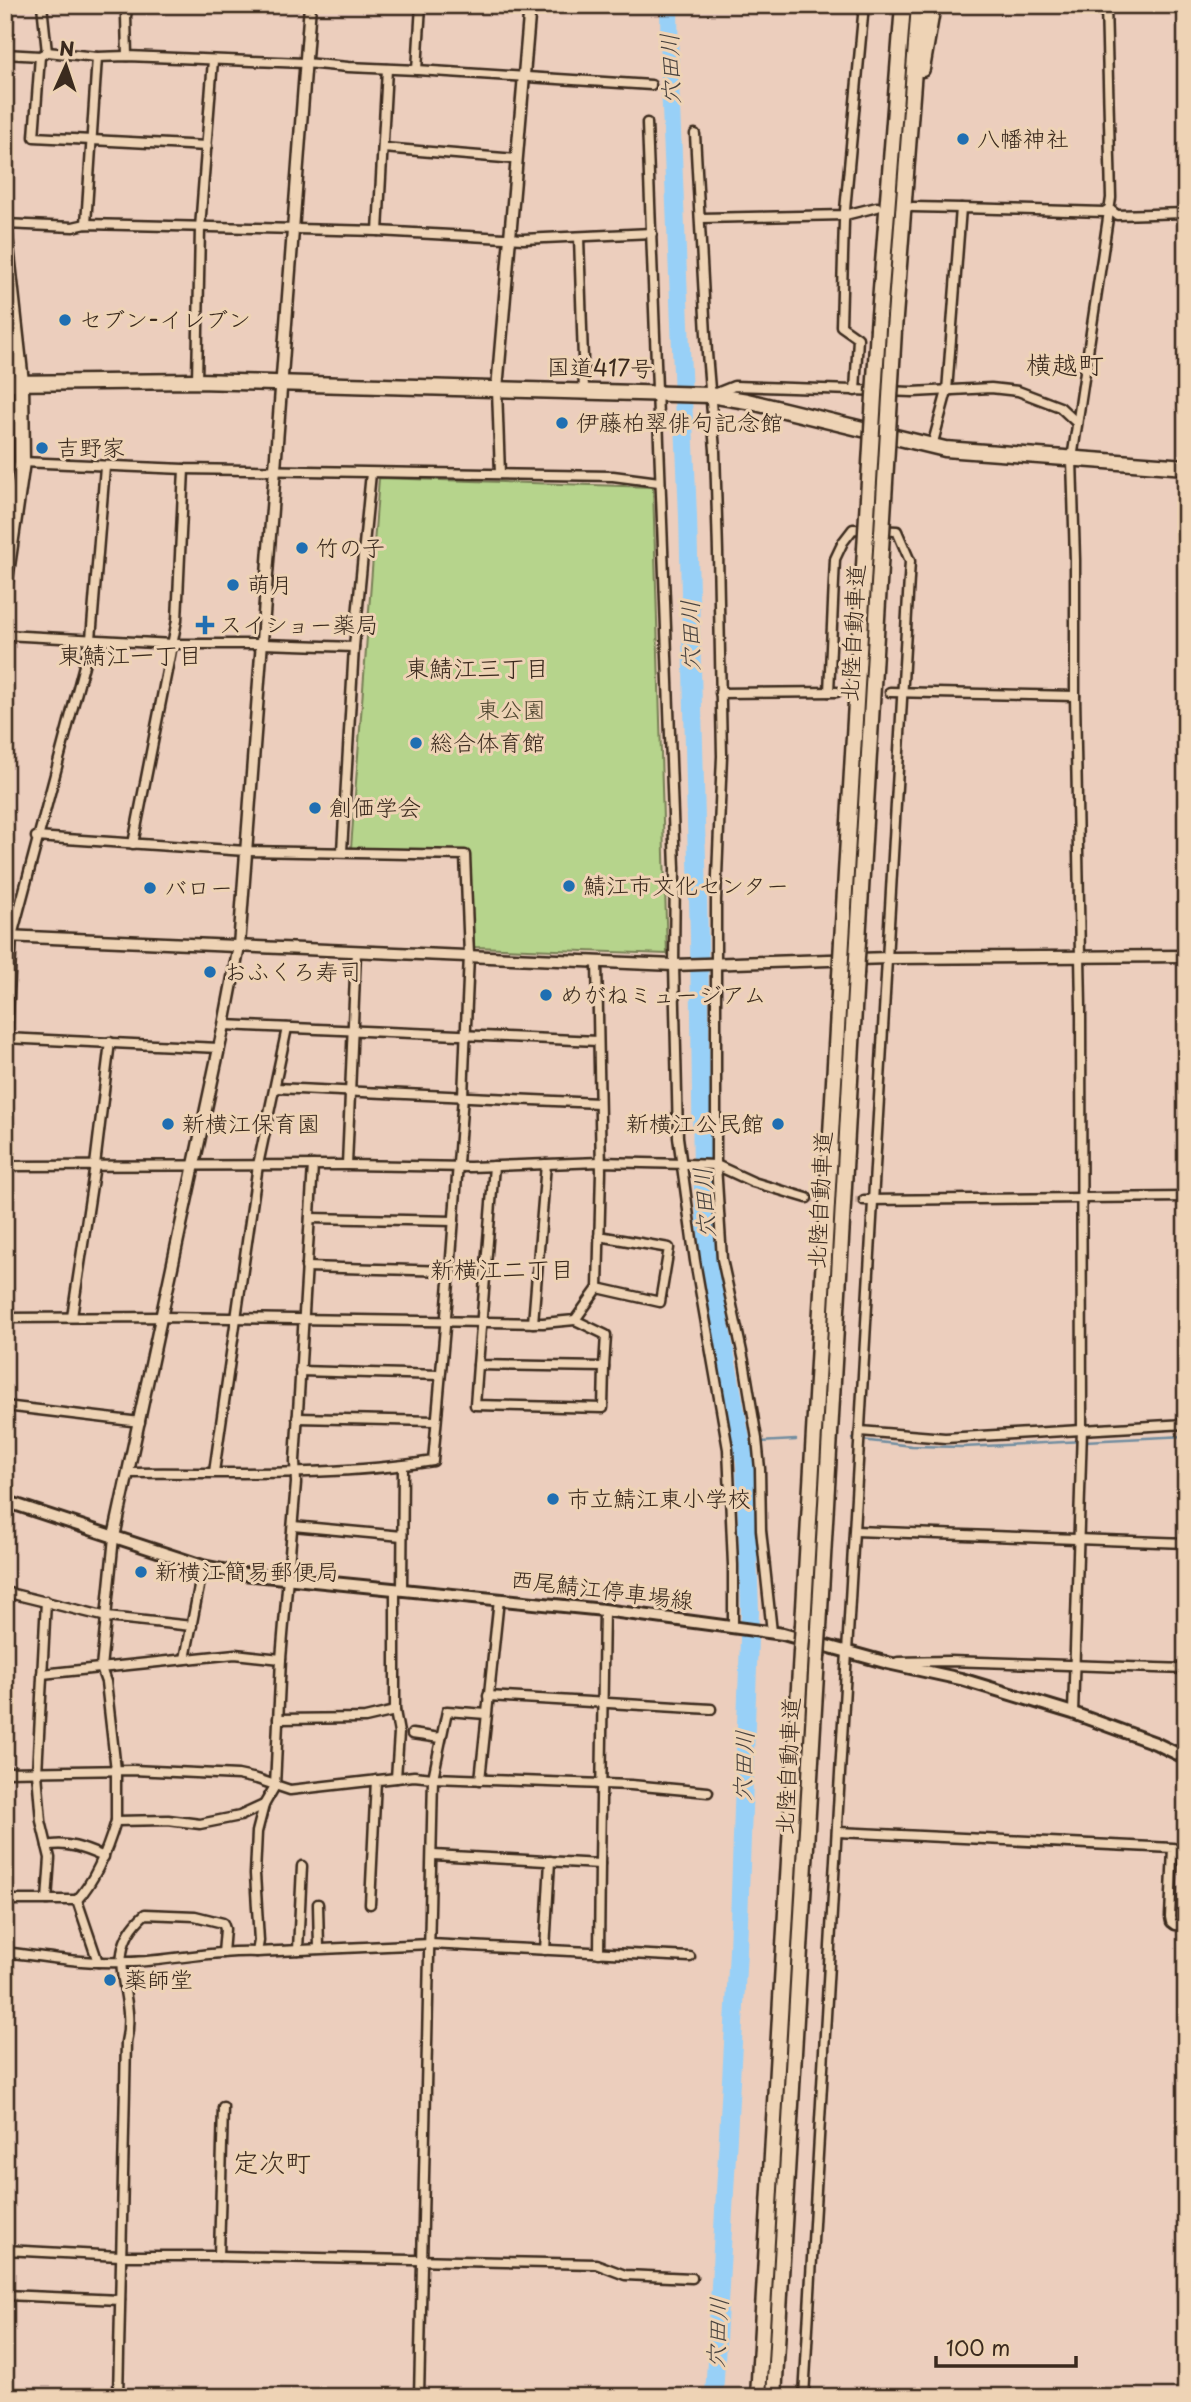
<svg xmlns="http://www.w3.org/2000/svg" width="1191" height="2402" viewBox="0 0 1191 2402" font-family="'Playpen Sans','Klee One',sans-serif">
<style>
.green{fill:#b6d48c;stroke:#787f55;stroke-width:2}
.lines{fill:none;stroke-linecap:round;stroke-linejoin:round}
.stream{stroke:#738ea0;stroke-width:2.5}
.river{stroke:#98d0f7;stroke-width:18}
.minor-tunnel{stroke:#c9ad9d;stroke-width:8;stroke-dasharray:8 4;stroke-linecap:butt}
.minor-casing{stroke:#3b2a1e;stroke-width:13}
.tertiary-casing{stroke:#3b2a1e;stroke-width:15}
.secondary-casing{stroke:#3b2a1e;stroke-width:16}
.trunk-casing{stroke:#3b2a1e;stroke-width:19}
.motorway-casing{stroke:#3b2a1e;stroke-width:19}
.minor{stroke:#eed3b5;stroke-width:8}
.tertiary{stroke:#eed3b5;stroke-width:10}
.secondary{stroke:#eed3b5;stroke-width:10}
.trunk{stroke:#eed3b5;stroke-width:14}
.motorway{stroke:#eed3b5;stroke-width:14}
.motorway-bridge-casing{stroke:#3b2a1e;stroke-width:19;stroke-linecap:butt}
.motorway-bridge{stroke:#eed3b5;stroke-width:14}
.poi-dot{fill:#1f6fb2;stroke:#eed3b5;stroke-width:2.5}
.labels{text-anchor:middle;stroke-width:6;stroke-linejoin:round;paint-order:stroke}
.poi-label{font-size:23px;fill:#3b2a1e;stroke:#eed3b5;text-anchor:start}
.street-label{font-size:23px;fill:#3b2a1e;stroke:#eed3b5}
.park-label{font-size:23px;fill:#4d442e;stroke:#eed3b5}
.water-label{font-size:24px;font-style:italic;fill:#49433f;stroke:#eed3b5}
.neighbourhood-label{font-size:24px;fill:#3b2a1e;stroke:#eed3b5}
.quarter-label{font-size:26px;fill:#3b2a1e;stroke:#eed3b5}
</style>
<rect width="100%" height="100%" fill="#eccebd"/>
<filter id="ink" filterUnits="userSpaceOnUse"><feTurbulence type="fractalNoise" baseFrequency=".0143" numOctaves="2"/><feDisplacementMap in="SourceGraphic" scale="14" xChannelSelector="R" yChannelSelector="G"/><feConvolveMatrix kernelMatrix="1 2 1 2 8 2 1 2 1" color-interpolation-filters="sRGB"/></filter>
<g filter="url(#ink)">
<path class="green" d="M379 478 653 487 667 954 474 947 468 855 351 848Z"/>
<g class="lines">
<g class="stream">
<path d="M853 1439 912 1446 963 1447 1186 1436"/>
<path d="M742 1443 796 1440"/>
</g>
<path class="river" d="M669 5 670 83 688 517 699 936 702 1176 709 1262 745 1462 750 1611 738 1950 714 2397"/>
<g class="minor-tunnel">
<path d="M837 692H890"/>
<path d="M807 1198 864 1200"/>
</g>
<g class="minor-casing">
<g id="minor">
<path d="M42 5 47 52"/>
<path d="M5 54 40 56 47 52 97 57 127 56 305 63 348 67 417 70 651 85"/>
<path d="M40 56 34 137 207 146"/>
<path d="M127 56 126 16 128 5"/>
<path d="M417 70 421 5"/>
<path d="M647 123 675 868 674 965 678 1137 695 1261 728 1449 733 1565V1628"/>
<path d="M695 134 707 353 715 450 718 552 722 756 716 900V1165L722 1259 744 1361 757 1439 760 1469 761 1530 772 1632"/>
<path d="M383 148 516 159"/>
<path d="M913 207 961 208"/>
<path d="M1109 209 1117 215 1186 213"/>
<path d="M701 218 845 215 877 207"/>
<path d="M5 224 73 227 86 224 378 231 523 239 652 233"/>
<path d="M86 224 97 57"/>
<path d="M378 231 387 69"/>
<path d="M579 237 584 390"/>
<path d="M197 381 200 228 213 60"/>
<path d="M497 389 500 474"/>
<path d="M855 391 858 338 841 326 844 221 864 5"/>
<path d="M714 394 734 386 913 392 991 388 1018 391 1060 407 1077 423"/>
<path d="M932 446 947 391 961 208 1104 212 1109 209"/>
<path d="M22 462 184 469 613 476 659 482"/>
<path d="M5 635 173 644H263L354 647"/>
<path d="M890 692 1075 696"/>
<path d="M720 693 837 692"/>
<path d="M36 837 246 851 465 855 469 955 463 1096 450 1271 433 1461C333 1477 229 1472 128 1473"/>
<path d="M133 844 177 620 184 469"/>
<path d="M342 851 354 647 371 473"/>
<path d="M224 1025 598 1041"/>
<path d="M5 1038 219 1048"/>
<path d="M5 1074 12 936 91 639 105 467"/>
<path d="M276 1088 599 1103"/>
<path d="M347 1165 356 952"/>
<path d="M5 1166 347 1165 470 1167 600 1162 686 1164 716 1165 753 1182 807 1198"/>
<path d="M494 1166 478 1365 604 1367 606 1335 575 1320"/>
<path d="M864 1200 1186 1197"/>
<path d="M310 1218 454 1221"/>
<path d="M306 1267 450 1271"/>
<path d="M598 1288 660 1302 669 1248 599 1236"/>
<path d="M72 1317 95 1165 110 1042"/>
<path d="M5 1318 162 1317 543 1323 575 1320 598 1288 601 1171 597 962"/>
<path d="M533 1323 546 1164"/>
<path d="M478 1365 475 1405 603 1408 604 1367"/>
<path d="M300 1371 440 1375"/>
<path d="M5 1406 140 1422"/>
<path d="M297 1418 435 1421"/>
<path d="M860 1431 945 1438 1186 1424"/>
<path d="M214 1472 258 1165 287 1028"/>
<path d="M293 1526 402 1536"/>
<path d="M855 1531 1186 1543"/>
<path d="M114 1537 101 1668 106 1682 116 1770V1821"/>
<path d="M402 1589 403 1466"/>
<path d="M5 1592 107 1617 192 1626"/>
<path d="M46 1601 37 1773 41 1821 50 1858 47 1900"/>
<path d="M185 1659 203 1566"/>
<path d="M898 1662 949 1661 1186 1669"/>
<path d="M42 1674 235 1654 281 1659"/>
<path d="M488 1696 711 1709"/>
<path d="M395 1711 399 1733 396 1778"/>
<path d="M1073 1713 1082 1429 1081 1007 1075 696V560L1072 459 1111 198 1106 5"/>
<path d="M278 1719 365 1718 395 1711V1589"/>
<path d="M412 1734 440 1738"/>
<path d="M5 1772 133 1770 238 1775 257 1779 290 1790 414 1776 433 1778 631 1785 708 1792"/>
<path d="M480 1780 499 1599"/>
<path d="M838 1832 1173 1848 1170 1917 1171 1922 1175 1925 1186 1926"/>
<path d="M47 1846C67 1841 85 1849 104 1857"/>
<path d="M433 1855 600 1864 604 1610"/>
<path d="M5 1900H77C97 1878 108 1848 116 1821L168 1820 200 1824 240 1816 264 1805"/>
<path d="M77 1900 98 1962"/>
<path d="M318 1904 319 1948"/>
<path d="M370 1904 376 1780"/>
<path d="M298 1950 302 1866"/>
<path d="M545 1950 550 1861"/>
<path d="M5 1952C46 1957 87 1964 128 1962 171 1961 214 1950 257 1952L430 1944 690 1957"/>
<path d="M257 1952 259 1941 255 1874 257 1832 264 1805 275 1786 281 1659 296 1483 295 1461 313 1165"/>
<path d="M599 1953 600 1864"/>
<path d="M5 2250 120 2256H219L596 2264 625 2275 692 2278"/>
<path d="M219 2256 223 2107"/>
<path d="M5 2295 120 2300"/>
<path d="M118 2397 126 2042C138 1992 98 1956 145 1914L195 1916 223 1923 225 1929 223 1953"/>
<path d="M419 2397 433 1778 447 1711 486 1714"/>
<path d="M804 2397 910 561 897 531 853 529 843 542 835 559 829 692"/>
</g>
</g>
<g class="tertiary-casing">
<g id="tertiary">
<path d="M497 389 530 5"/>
<path d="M5 936 674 965 888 958 1186 956"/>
<path d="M114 1537 224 1025 239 946 310 5"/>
</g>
</g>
<g class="secondary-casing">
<path id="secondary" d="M5 1501 203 1566 243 1574 604 1610 783 1634 888 1663 961 1679 1073 1713 1155 1743 1186 1758"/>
</g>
<g class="trunk-casing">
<g id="trunk">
<path d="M5 236 21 382 22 462 5 580"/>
<path d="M5 383 197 381 710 395 747 401 945 449 1186 467"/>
</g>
</g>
<g class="motorway-casing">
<g id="motorway">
<path d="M922 69 933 5"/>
<path d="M878 328 903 5"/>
<path d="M894 330 919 5"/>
<path d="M842 941 865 549"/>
<path d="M858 941 881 550"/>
<path d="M803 1625 840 976"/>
<path d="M819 1628 856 974"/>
<path d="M758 2397 801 1652"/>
<path d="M774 2397 817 1657"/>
</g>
</g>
<use href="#minor" class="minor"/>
<use href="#tertiary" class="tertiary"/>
<use href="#secondary" class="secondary"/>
<use href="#trunk" class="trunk"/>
<use href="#motorway" class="motorway"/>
<g class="motorway-bridge-casing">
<g id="motorway-bridge">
<path d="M865 549 878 328"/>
<path d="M881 550 894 330"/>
<path d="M856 974 858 941"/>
<path d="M840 976 842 941"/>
<path d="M801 1652 803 1625"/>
<path d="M817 1657 819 1628"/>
</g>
</g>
<use href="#motorway-bridge" class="motorway-bridge"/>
</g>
</g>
<g class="poi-dot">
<circle cx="963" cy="139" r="7"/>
<circle cx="65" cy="320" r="7"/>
<circle cx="562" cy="423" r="7"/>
<circle cx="42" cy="448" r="7"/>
<circle cx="302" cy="548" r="7"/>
<circle cx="233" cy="585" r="7"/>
<path d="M201.5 614.5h7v7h7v7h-7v7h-7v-7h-7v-7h7z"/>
<circle cx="416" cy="743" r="7"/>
<circle cx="315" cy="808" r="7"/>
<circle cx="569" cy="886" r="7"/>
<circle cx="150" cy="888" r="7"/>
<circle cx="210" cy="972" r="7"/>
<circle cx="546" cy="995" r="7"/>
<circle cx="168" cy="1124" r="7"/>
<circle cx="778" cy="1124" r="7"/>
<circle cx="553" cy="1499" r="7"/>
<circle cx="141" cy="1572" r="7"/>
<circle cx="110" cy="1980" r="7"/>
</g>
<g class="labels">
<g class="poi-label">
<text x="977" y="147">八幡神社</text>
<text x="79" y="328">セブン-イレブン</text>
<text x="576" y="431">伊藤柏翠俳句記念館</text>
<text x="56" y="456">吉野家</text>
<text x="316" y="556">竹の子</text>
<text x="247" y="593">萌月</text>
<text x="219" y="633">スイショー薬局</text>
<text x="430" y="751">総合体育館</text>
<text x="329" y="816">創価学会</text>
<text x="583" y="894">鯖江市文化センター</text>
<text x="164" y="896">バロー</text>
<text x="224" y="980">おふくろ寿司</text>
<text x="560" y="1003">めがねミュージアム</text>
<text x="182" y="1132">新横江保育園</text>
<text x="764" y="1132" text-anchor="end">新横江公民館</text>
<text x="567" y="1507">市立鯖江東小学校</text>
<text x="155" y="1580">新横江簡易郵便局</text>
<text x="124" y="1988">薬師堂</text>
</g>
<g class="street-label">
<text transform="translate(600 368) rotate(1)" y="8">国道417号</text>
<text transform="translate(853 633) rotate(-87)" y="8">北陸自動車道</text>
<text transform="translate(820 1200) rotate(-87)" y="8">北陸自動車道</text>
<text transform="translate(602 1590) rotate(7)" y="8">西尾鯖江停車場線</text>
<text transform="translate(788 1766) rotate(-87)" y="8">北陸自動車道</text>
</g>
<g class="park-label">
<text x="511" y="718">東公園</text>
</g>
<g class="water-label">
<text transform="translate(671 69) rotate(-92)" y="8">穴田川</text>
<text transform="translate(691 636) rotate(-91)" y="8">穴田川</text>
<text transform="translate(705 1203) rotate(-94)" y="8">穴田川</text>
<text transform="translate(744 1766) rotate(-88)" y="8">穴田川</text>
<text transform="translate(718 2333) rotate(-87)" y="8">穴田川</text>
</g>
<g class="neighbourhood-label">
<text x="130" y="664">東鯖江一丁目</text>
<text x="477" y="677">東鯖江三丁目</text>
<text x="502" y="1278">新横江二丁目</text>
</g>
<g class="quarter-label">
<text x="1065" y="374">横越町</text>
<text x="272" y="2172">定次町</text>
</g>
</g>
<rect width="1191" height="2402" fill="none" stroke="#eed3b5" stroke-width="28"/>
<rect x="14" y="14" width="1163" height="2374" fill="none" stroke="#3b2a1e" stroke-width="2.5" filter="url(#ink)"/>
<g transform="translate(66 66) rotate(3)" stroke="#eed3b5" stroke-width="5" paint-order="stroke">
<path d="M0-5L12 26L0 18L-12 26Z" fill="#3b2a1e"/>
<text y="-10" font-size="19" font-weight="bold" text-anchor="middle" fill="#3b2a1e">N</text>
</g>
<path d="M936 2356v10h140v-10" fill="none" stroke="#3b2a1e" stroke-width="3.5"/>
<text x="946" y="2356" font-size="21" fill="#3b2a1e" stroke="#eed3b5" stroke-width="5" paint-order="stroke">100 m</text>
</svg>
